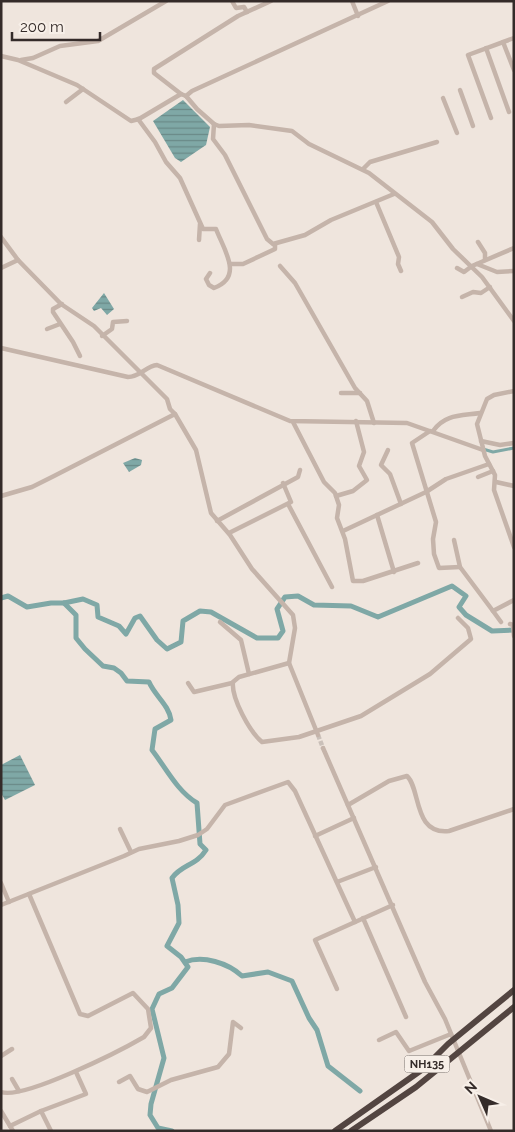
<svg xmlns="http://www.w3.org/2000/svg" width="515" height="1132" viewBox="0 0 515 1132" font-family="Raleway,sans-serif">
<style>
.water{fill:url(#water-rules)}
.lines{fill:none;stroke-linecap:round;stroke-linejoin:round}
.canal{stroke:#7fa8a6;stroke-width:3}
.river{stroke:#7fa8a6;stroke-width:5}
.minor-tunnel{stroke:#cac0b9;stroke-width:4.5;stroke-dasharray:4.5 2;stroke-linecap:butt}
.minor{stroke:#c5b4aa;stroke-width:4.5}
.highway{stroke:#534541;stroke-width:6}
.labels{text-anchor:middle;stroke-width:4;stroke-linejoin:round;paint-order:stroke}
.shield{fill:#f7efe8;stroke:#6e6662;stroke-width:1}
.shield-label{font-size:11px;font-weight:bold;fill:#342b29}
</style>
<defs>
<pattern id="water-rules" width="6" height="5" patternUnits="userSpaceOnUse" patternTransform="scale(1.25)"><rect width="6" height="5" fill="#7fa8a6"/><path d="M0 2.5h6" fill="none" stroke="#698987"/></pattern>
</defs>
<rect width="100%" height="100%" fill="#efe5dd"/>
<g class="water">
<path d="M183 100 210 127 206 145 181 162 175 158 153 121Z"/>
<path d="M104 293 114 309 107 315 101 308 94 311 92 308Z"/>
<path d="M135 458 142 460 141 465 129 472 123 463Z"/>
<path d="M20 755 35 785 5 800 1 793V765Z"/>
</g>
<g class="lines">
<path class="canal" d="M483 449 493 452 514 448"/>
<g class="river">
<path d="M1 598 8 596 27 607 51 603H64L83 599 97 605 98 617 119 626 126 634 135 618 140 616 157 640 167 649 181 642 183 621 200 611 211 612 257 638H278L283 631 277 609 285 597 298 596 314 605 351 606 378 617 452 586 466 596 459 607 466 615 492 631 514 630"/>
<path d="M64 603 76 615V638L85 649 103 666 114 668 121 673 127 681 149 682C155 696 169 705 171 720L155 729 152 750C166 768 177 791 197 803L200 844 206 850C196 866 182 864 172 878L178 905 179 923 167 946 181 957 188 967 172 988 159 994 152 1009 164 1058 151 1104 150 1115 158 1128 172 1131"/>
<path d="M185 962C203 955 228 963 242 976L268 972 292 981 309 1018 317 1030 328 1066 360 1091"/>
</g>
<path class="minor-tunnel" d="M318 735 323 748"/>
<g class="minor">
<path d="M232 1 236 8 244 7 247 12"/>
<path d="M352 1 358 16"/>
<path d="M503 42 514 70"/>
<path d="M486 48 509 112"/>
<path d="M1 56 18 60 77 85 131 121 139 119 181 94 186 96 197 109 214 124 219 126 249 125 292 131 309 144 369 173 432 222 453 249 482 277 514 321"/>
<path d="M21 60 33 58 60 46 98 41 166 1"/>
<path d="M460 90 473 126"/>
<path d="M181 94 154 73V69L238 16 271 1"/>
<path d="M186 96 192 91 388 1"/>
<path d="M443 98 457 133"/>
<path d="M66 102 83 89"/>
<path d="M491 118 468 55 514 38"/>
<path d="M138 119 155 142 166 162 180 178 203 229H216C224 250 244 277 214 288L209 285 206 279 210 273"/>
<path d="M214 124 213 139 225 155 267 239 273 244 305 235 331 220 394 194"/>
<path d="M363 169 370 162 437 142"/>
<path d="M376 202 399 257 398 264 401 271"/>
<path d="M1 237 18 260 61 304 94 326 167 399 170 409 175 414 196 450 211 513 230 535 252 569 293 615 295 628 289 663 318 735"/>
<path d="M199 240 200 224"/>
<path d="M478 242 485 253V260"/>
<path d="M230 264H243L275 249V244"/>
<path d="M477 264 497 272 514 271"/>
<path d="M280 266 295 283 355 388 367 401 374 423"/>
<path d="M1 268 18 260"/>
<path d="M457 268 464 272 472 266 514 248"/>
<path d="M462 297 473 292 481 293 490 287"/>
<path d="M62 304 53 309V312L73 342 80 356"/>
<path d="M47 329 60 324"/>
<path d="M102 336 112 329 113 322 127 321"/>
<path d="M1 348 128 377C140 377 146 366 157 365L290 421 407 423 483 450"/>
<path d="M514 391 494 395 487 399 477 424 485 456 495 475 494 490 514 547"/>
<path d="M341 393H360"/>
<path d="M293 422 324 482 335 493 339 505 337 518 345 539 353 581H363L418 563"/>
<path d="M430 431 412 443 436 522 433 539 434 554 439 568 460 567"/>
<path d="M433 431C445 414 461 416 480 413"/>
<path d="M481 441 500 445 514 443"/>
<path d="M388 450 381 465 390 474 401 504"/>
<path d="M478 477 493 471"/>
<path d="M496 482 514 486"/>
<path d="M1 496 32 487 54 476 175 414"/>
<path d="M336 496 353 491 367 480 359 466 364 452 356 421"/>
<path d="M288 504 332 587"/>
<path d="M377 515 394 572"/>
<path d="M217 521 298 477 300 470"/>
<path d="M343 531 426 492 446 479 489 464"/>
<path d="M229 533 291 502 283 483"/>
<path d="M454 540 460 567 493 611"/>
<path d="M220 622 241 640 249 674"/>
<path d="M501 622 493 611 514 600"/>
<path d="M510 624 513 625 514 636"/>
<path d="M289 663 239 677 233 682C231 698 250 732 262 742L299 737 361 716 430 674 471 639 468 628 458 618"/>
<path d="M188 683 194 692 232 683"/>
<path d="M323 748 425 982 445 1019 491 1131"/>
<path d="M348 805 389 781 407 776C421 789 413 835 449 831L514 809"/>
<path d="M120 829 131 852"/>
<path d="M315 836 354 818"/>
<path d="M337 882 376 867"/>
<path d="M1 883 9 902"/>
<path d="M1 905 124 856 139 849 179 841 198 835 207 829 225 805 288 782 295 791 355 922"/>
<path d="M363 918 406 1017"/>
<path d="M337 989 315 940 393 905"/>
<path d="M379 1040 396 1032 409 1051 451 1034"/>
<path d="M1 1056 12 1049"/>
<path d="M12 1079 19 1091"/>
<path d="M119 1082 130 1076 138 1089 147 1092 171 1080 218 1067 229 1054 233 1022 241 1028"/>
<path d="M1 1092C23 1100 120 1051 144 1037L151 1028 148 1009 133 993 88 1016 80 1014 29 894"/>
<path d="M1 1111 13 1131"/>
<path d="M41 1111 51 1131"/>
<path d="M10 1126 41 1111 86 1094 76 1072"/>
</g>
<g class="highway">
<path d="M335 1131 423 1069 448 1044 514 990"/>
<path d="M351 1131 416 1087 514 1007"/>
</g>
</g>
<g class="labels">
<rect class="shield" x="404.5" y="1055.5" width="45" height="17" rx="4"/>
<g class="shield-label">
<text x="427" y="1068">NH135</text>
</g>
</g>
<rect width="515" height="1132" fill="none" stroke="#342b29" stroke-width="5"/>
<g transform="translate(480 1097) rotate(315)" stroke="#f7efe8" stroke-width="4" paint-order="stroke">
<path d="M0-4L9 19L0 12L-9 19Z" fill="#342b29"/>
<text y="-8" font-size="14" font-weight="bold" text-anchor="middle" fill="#342b29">N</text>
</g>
<path d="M12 32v8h88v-8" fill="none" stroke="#342b29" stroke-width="2.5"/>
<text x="20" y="32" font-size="15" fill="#342b29" stroke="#f7efe8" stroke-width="4" paint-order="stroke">200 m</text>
</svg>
